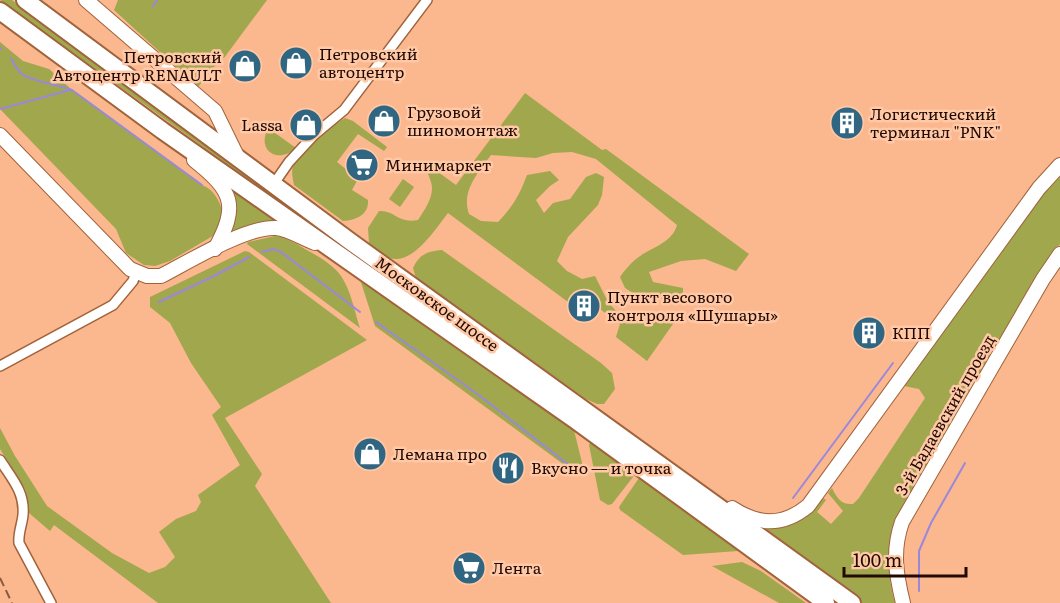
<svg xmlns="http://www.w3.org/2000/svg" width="1060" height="603" viewBox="0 0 1060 603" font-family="Literata,serif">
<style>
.green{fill:#a0a74d}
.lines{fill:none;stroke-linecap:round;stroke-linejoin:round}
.stream{stroke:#9a88db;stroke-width:2}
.street-casing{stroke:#a0633b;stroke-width:12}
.secondary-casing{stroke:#a0633b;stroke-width:16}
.highway-casing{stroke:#a0633b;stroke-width:20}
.street{stroke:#fff;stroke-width:9}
.secondary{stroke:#fff;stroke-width:14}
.highway{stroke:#fff;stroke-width:16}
.rail{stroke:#875a41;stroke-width:2;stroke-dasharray:9 4.5;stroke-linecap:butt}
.labels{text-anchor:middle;stroke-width:5;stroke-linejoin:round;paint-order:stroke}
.poi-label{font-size:16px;fill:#220a00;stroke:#ffc8a6;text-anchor:start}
.street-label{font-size:16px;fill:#220a00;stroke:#ffc8a6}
</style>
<rect width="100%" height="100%" fill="#fbb78d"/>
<g class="green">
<path d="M0 0H12L70 45 328 232 325 235Z"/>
<path d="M118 0H267L224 58 222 57 198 87 114 10Z"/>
<path d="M0 42 23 61 49 69 72 90 202 185C214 189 223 205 223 218 223 223 219 229 218 233L170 261 155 266 144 265 126 253 116 229 0 109Z"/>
<path d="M525 93 602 150 606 149 749 254 736 271 705 259 681 261 649 272 653 282 683 288V301L657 298 645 294 636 295 625 288 620 277C624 271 630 264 636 259 649 248 672 244 677 225L596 159 572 152 553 153 536 158 491 155C478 173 461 191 469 214L481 221 498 222C512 208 520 194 527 175L550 171 559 180 550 186 536 200 544 213 553 203 570 199 586 177 596 173 604 177 602 195 598 205 568 237 557 261 567 271 582 279 595 276 608 302 618 313 675 321 647 361 616 337 620 324 576 291 568 302 448 213C436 228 413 266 389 258 382 255 375 247 369 243L368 228 379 211C395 210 398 224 418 220 426 208 435 195 431 182 429 175 426 170 424 162L456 185Z"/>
<path d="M345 118 353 121 387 147 384 151 358 134 337 162 358 179 352 190 368 200C369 215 356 220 343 221L294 185C293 179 291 172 293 166 298 150 331 126 345 118Z"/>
<path d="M268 128 296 148C279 164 256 152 268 128Z"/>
<path d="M1060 174V244L1040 274 897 521C886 548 887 575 895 603H862L756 526 794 522 805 517 823 498 826 500 817 512 831 524 843 511 828 493 832 488C837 498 841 505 853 504L859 498 925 398 919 389 904 386 1049 184Z"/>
<path d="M403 179 414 187 400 207 389 199Z"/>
<path d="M235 192 272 219V222L234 232 231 230V194Z"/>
<path d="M275 236C286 237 295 243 305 249 316 255 327 261 336 270 350 284 354 310 360 328L247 244 248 242Z"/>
<path d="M442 250 601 363 612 373 615 389 604 404H597L586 399 416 278 413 268C419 255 427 251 442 250Z"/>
<path d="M245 251 249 252 367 340 225 418 262 474 255 486 331 603H158L54 525 50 531 29 513 25 489 0 449V428L15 456 47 506 112 553 149 573 165 567 175 557 159 532 176 519 196 511 201 502 198 495 240 465 212 415 221 407 191 363 170 323 150 307V297Z"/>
<path d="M360 279 573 426 583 467 578 475 375 326Z"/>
<path d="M591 441 629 467 633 473V477L612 504 608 505 600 500 589 445Z"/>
<path d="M646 476 739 547 738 551 683 555 620 510 619 507 639 478Z"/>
<path d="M742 562 761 571 806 603H779L712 566Z"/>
</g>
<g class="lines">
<g class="stream">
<path d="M153 6 157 0"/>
<path d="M0 47 1 49"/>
<path d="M11 58C14 64 17 70 22 74 30 81 59 85 72 90L202 185"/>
<path d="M0 109 70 90"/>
<path d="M262 252 273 249 281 252 360 312"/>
<path d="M159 302 216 275 249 257"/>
<path d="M376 322 480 396 570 466"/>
<path d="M793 498 893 363"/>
<path d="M919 591V551L931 523 965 463"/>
</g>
<g class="street-casing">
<g id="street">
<path d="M273 185 289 162 314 135 344 110 427 0"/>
<path d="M0 366 113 305 133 281 136 272"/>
<path d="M0 460C12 479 25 492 23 515 22 525 18 533 19 543L51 603"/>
</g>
</g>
<g class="secondary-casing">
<g id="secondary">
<path d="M86 0 215 111 238 158"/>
<path d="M0 135 130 269 147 276H161C188 262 247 226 276 228 289 229 303 239 315 243"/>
<path d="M194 160C233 191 239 205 215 249"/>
<path d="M732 508C758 525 782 527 808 506L1039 188 1060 165"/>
<path d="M903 603C896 574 892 551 902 522L1043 279 1060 254"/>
</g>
</g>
<g class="highway-casing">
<g id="highway">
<path d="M25 0 351 242 852 603"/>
<path d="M0 11 163 131 575 420 826 603"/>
</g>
</g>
<use href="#street" class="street"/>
<use href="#secondary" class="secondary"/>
<use href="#highway" class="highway"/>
<path class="rail" d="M0 578 12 603"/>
</g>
<defs>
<g id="shop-disc" transform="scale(1.725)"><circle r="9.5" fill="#306681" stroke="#ffc8a6"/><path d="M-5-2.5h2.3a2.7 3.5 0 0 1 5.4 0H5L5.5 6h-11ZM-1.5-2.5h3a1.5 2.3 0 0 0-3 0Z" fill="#fff"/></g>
<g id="building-disc" transform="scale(1.725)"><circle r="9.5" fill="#306681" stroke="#ffc8a6"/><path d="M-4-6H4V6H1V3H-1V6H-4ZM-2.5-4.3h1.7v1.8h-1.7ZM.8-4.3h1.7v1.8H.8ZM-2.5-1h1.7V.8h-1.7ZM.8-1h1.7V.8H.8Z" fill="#fff"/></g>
<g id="supermarket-disc" transform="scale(1.725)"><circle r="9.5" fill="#306681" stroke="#ffc8a6"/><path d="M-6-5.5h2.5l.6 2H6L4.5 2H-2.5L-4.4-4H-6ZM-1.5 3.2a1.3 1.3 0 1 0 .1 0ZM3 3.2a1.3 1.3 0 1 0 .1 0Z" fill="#fff"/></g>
<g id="restaurant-disc" transform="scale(1.725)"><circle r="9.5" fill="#306681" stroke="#ffc8a6"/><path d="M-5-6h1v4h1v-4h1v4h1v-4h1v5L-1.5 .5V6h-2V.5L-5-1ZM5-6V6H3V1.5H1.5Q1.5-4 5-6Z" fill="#fff"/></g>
</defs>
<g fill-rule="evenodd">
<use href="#shop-disc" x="296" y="63"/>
<use href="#shop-disc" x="245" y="66"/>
<use href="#shop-disc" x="384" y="121"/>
<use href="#building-disc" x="847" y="123"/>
<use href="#shop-disc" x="306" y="125"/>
<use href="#supermarket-disc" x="362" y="165"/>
<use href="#building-disc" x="584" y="306"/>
<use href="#building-disc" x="869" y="333"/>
<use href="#shop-disc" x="370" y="454"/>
<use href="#restaurant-disc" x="508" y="468"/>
<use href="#supermarket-disc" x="469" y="568"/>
</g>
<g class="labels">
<g class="poi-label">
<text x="319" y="60">Петровский<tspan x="319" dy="18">автоцентр</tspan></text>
<text x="222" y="63" text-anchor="end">Петровский<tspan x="222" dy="18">Автоцентр RENAULT</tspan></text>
<text x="407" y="118">Грузовой<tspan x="407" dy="18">шиномонтаж</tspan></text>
<text x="870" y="120">Логистический<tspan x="870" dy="18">терминал "PNK"</tspan></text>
<text x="283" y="131" text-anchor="end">Lassa</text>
<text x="385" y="171">Минимаркет</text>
<text x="607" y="303">Пункт весового<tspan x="607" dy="18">контроля «Шушары»</tspan></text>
<text x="892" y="339">КПП</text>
<text x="393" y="460">Лемана про</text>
<text x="531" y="474">Вкусно — и точка</text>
<text x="492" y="574">Лента</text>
</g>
<g class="street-label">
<text transform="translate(437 304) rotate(36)" y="6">Московское шоссе</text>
<text transform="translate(945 415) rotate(-60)" y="6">3-й Бадаевский проезд</text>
</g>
</g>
<path d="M844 567v9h122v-9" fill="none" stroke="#220a00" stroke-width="3"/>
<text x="853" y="567" font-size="18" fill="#220a00" stroke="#ffc8a6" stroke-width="4.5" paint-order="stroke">100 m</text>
</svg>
